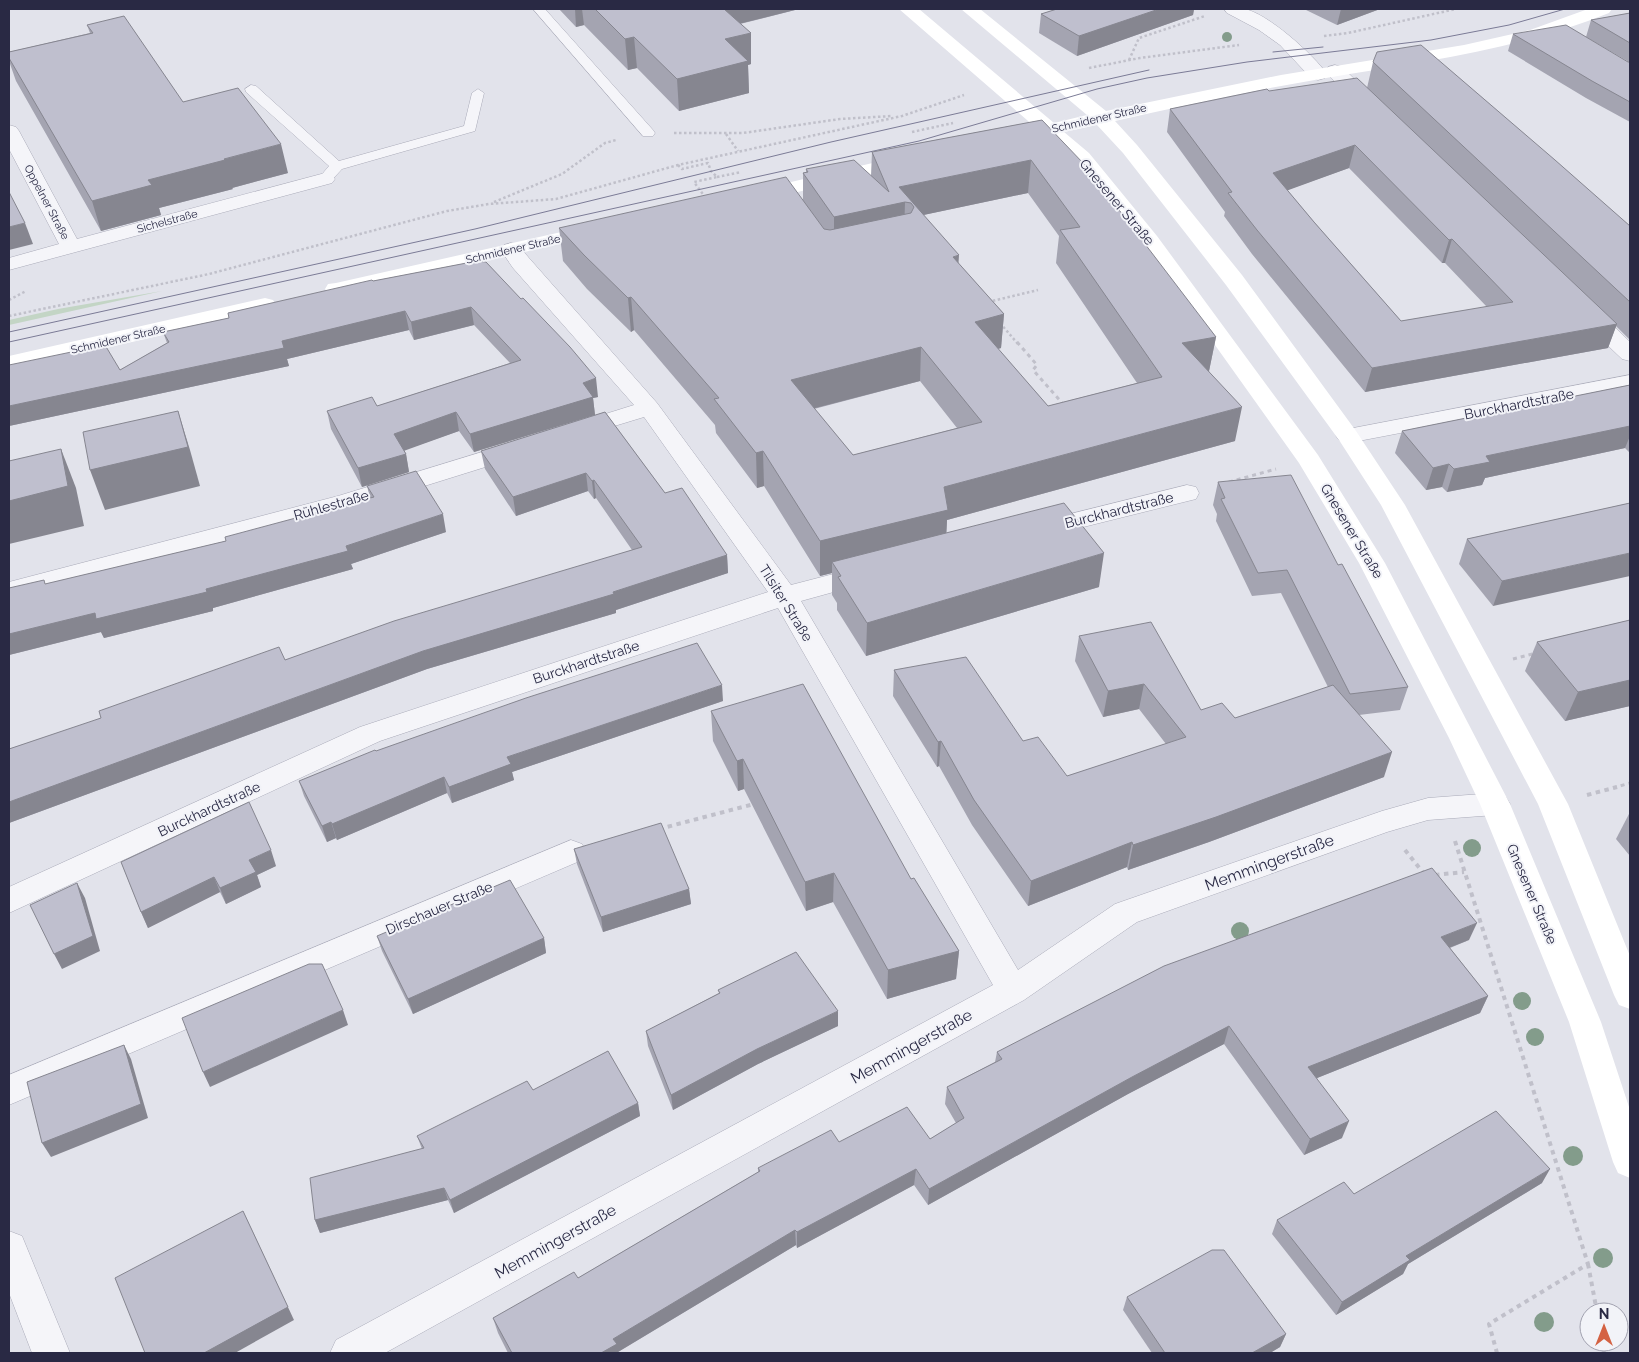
<svg xmlns="http://www.w3.org/2000/svg" width="1639" height="1362" viewBox="0 0 1639 1362" font-family="Raleway,sans-serif">
<style>
.green{fill:#c3d5c5}
.lines{fill:none;stroke-linecap:round;stroke-linejoin:round}
.service-casing{stroke:#aaabb9;stroke-width:1}
.minor-casing{stroke:#aaabb9;stroke-width:1}
.path-far2{stroke:#c0c0ca;stroke-width:2.5;stroke-dasharray:2.5 2.5;stroke-linecap:butt}
.path-far1{stroke:#c0c0ca;stroke-width:3;stroke-dasharray:4 4;stroke-linecap:butt}
.path{stroke:#c0c0ca;stroke-width:4;stroke-dasharray:4.5 4.5;stroke-linecap:butt}
.service{fill:#f5f5f9;fill-rule:evenodd}
.minor{fill:#f5f5f9;fill-rule:evenodd}
.secondary{fill:#fff;fill-rule:evenodd}
.tram{stroke:#7b7b96;stroke-width:1}
.tree{fill:#839c8b}
.wall{fill:#a4a4b1;fill-rule:evenodd}
.shaded-wall{fill:#868690}
.building{fill:#bfbfce;stroke:#868690;fill-rule:evenodd}
.labels{text-anchor:middle;stroke-width:4;stroke-linejoin:round;paint-order:stroke}
.far-street-label{font-size:11px;fill:#292944;stroke:#f2f3f8}
.street-label{font-size:14px;fill:#292944;stroke:#f2f3f8}
.near-street-label{font-size:16px;fill:#292944;stroke:#f2f3f8}
</style>
<rect width="100%" height="100%" fill="#e2e3eb"/>
<path class="green" d="M162 291 9 325V320L58 309Z"/>
<g class="lines">
<g class="service-casing">
<g id="service">
<path d="M533 9H545L653 130 655 133 653 136H643Z"/>
<path d="M251 85 256 86 339 161 464 126 472 93 478 89 484 93 475 131 342 169 330 182 325 183 318 179 329 166 246 92 245 89Z"/>
</g>
</g>
<g class="minor-casing">
<g id="minor">
<path d="M1224 9C1230 9 1238 8 1244 9 1266 12 1314 55 1327 74L1325 78 1318 80 1311 78 1280 45 1259 30 1227 13Z"/>
<path d="M1335 65 1342 67 1378 102 1380 106 1378 110 1371 112 1364 110 1328 75 1326 71 1328 67Z"/>
<path d="M9 125 16 127 19 131 77 239 325 173 332 175 335 179 332 183 9 270V258L59 244 9 149Z"/>
<path d="M511 243 518 245 529 258 657 403 791 585 868 565 877 568 881 574 877 580 801 601 1018 970 1115 904 1382 811 1428 798 1495 793 1505 796 1510 804 1505 812 1495 815 1428 820 1387 832 1137 922 1024 1000 385 1353H330L336 1340 993 985 778 608 380 741 9 913V887L360 727 768 592 644 417 575 438 567 436 563 431 567 426 634 405 513 268 500 249 504 245Z"/>
<path d="M1585 304 1593 306 1630 342V361L1622 359 1577 316 1574 311 1577 306Z"/>
<path d="M1630 375V389L1348 443 1340 441 1336 436 1340 431 1348 429Z"/>
<path d="M518 441 527 444 530 449 527 454 354 508 9 600V582L338 496Z"/>
<path d="M1187 485 1196 487 1199 493 1196 499 1043 537 1034 535 1030 529 1034 523Z"/>
<path d="M571 840 582 844 586 852 582 860 9 1105V1075Z"/>
<path d="M9 1231 22 1236 70 1353H32L9 1293Z"/>
</g>
</g>
<g class="path-far2">
<path d="M1324 36 1348 33 1456 9"/>
<path d="M1129 60 1139 38 1205 16"/>
<path d="M1089 68 1140 58 1239 45"/>
<path d="M912 132 953 123"/>
<path d="M674 133H743L840 119 892 116"/>
<path d="M726 134 738 151"/>
<path d="M678 165 682 169 708 163 711 171 717 177 694 182 705 197"/>
<path d="M717 177 741 172"/>
<path d="M494 202 562 174 605 143 616 140"/>
<path d="M9 300 26 291"/>
<path d="M988 302 1038 290"/>
<path d="M9 316 209 274 447 211 489 204 556 199 678 165 902 116 964 95"/>
<path d="M1000 323 1018 344"/>
</g>
<g class="path-far1">
<path d="M1017 342 1037 365 1033 370 1063 404"/>
<path d="M1229 482 1276 469"/>
<path d="M1513 659 1536 653"/>
<path d="M1613 788 1630 783"/>
</g>
<g class="path">
<path d="M1587 795 1617 787"/>
<path d="M659 829 754 804"/>
<path d="M1455 841 1588 1264 1489 1324 1497 1353"/>
<path d="M1405 850 1425 875"/>
<path d="M1435 875 1464 872"/>
<path d="M1588 1264 1597 1312"/>
<path d="M1602 1342 1604 1353"/>
</g>
<use href="#service" class="service"/>
<use href="#minor" class="minor"/>
<g class="secondary">
<path d="M899 9H919L1054 123 1087 115 961 9H980L1106 111 1281 75 1464 45 1530 30 1588 9H1612L1609 13C1518 50 1422 62 1326 78 1255 90 1185 105 1115 121L1137 145 1242 275 1356 431 1405 505 1568 804 1630 956V1009L1619 1005 1614 995 1538 804 1381 505 1339 440 1226 285 1123 153 1097 125 1064 132 1089 153 1157 236 1318 455 1385 563 1510 804 1601 1022 1630 1110V1178L1618 1173 1613 1162 1569 1022 1480 804 1449 738 1359 563 1299 463 1143 244 1075 161 1046 136 1015 143 1008 141 1005 137 1008 133 1035 127Z"/>
<path d="M907 155 914 157 917 161 914 165 759 201 752 199 749 195 752 191Z"/>
<path d="M597 224 604 226 607 230 604 234 336 295 328 294 325 289 328 284 336 283Z"/>
<path d="M265 298 273 300 276 305 273 310 9 370V356Z"/>
</g>
<g class="tram">
<path d="M1273 52 1323 47"/>
<path d="M9 332 475 229 831 142 1149 70"/>
<path d="M9 342 919 141 1097 89 1147 78 1247 62 1431 40 1509 25 1565 9"/>
</g>
</g>
<g class="tree">
<circle cx="1227" cy="37" r="5"/>
<circle cx="1472" cy="848" r="9"/>
<circle cx="1240" cy="931" r="9"/>
<circle cx="1522" cy="1001" r="9"/>
<circle cx="1535" cy="1037" r="9"/>
<circle cx="1573" cy="1156" r="10"/>
<circle cx="1603" cy="1258" r="10"/>
<circle cx="1544" cy="1322" r="10"/>
</g>
<g class="wall">
<path d="M559 9H799L740 24 751 33V64L748 65 749 93 679 111 637 68 628 70 584 25 576 27Z"/>
<path d="M1057 9H1194L1193 15 1077 56 1039 33 1041 14Z"/>
<path d="M1304 9H1380L1337 25Z"/>
<path d="M1630 13V122L1586 98 1508 51 1513 34 1629 62 1586 37 1591 20Z"/>
<path d="M87 25 183 102 288 173 232 188 233 189 159 208 161 215 101 231 16 81 9 61V52L90 33Z"/>
<path d="M1373 62 1630 226V340L1616 326 1608 348 1365 392 1252 254 1224 216 1225 212 1167 132 1170 109 1269 91 1367 88ZM1349 168 1442 263H1445L1487 307 1401 321 1314 222 1287 190Z"/>
<path d="M1042 120 1216 337 1209 371 1235 441 947 520 946 533 1099 587 866 656 837 610V603L832 595V573L820 576 764 486 757 488 716 433 715 425 634 330 631 332 587 289 563 261 559 228 803 200V173L806 172V169L871 176 872 152ZM1028 193 1059 236 1056 263 1137 383 1048 406 998 349 1001 348 1004 314 959 264 923 215ZM920 381 957 428 853 455 814 409Z"/>
<path d="M477 261 598 397 593 398 595 415 474 452 459 431 404 450 406 454 409 472 362 487 331 429 327 411 377 406 510 363 474 325 414 340 409 330 287 359 289 366 9 426 120 370 167 343 163 332 229 318 228 313 373 281Z"/>
<path d="M1630 385V453L1625 448 1485 478 1482 485 1447 492 1442 487 1426 490 1395 453 1402 431Z"/>
<path d="M605 412 665 493 727 555 728 573 616 610V613L427 669 9 823V749L285 660 632 550 596 498 594 499 588 491 516 516 485 469 481 451Z"/>
<path d="M1218 482 1338 565 1408 687 1400 710 1359 715 1384 777 1209 842 1128 870 1127 867 1028 906 972 825 939 766 937 767 893 696 894 670 1023 741 1067 776 1166 744 1139 709 1103 717 1075 661 1079 636 1201 710 1235 718 1328 687 1281 593 1252 596 1216 521 1217 514 1213 505Z"/>
<path d="M367 486 446 532 351 564 353 569 213 608V611L104 638 101 632 9 655V588L46 584 226 541 370 498Z"/>
<path d="M1630 503 1493 606 1459 564 1467 539Z"/>
<path d="M1630 620V706L1565 721 1525 671 1537 642Z"/>
<path d="M723 701 512 772 514 780 452 803 447 793 337 840 336 838 327 842 304 796 299 781 376 751Z"/>
<path d="M711 711 911 879 959 951 956 979 887 999 833 902 806 911 744 789 738 791 713 741Z"/>
<path d="M1630 812V856L1616 839Z"/>
<path d="M574 849 689 889 691 904 603 932 577 864Z"/>
<path d="M121 862 276 866 257 875 261 887 226 904 220 892 148 928 141 912Z"/>
<path d="M377 936 544 938 546 953 413 1014 382 951Z"/>
<path d="M1469 940 1450 948 1488 996 1480 1013 1317 1078 1342 1138 1304 1155 1224 1044 1128 1094 928 1205 914 1185 797 1248 796 1245 618 1352V1353H508L498 1333 493 1318 578 1278 758 1172V1168L839 1142 930 1139 956 1123 945 1104 947 1087 995 1062 997 1052Z"/>
<path d="M718 990 838 1026 758 1064 673 1110 648 1046 646 1031 719 993Z"/>
<path d="M533 1090 638 1103 640 1116 454 1213 448 1200 320 1233 315 1220 422 1149 417 1136Z"/>
<path d="M1542 1183 1408 1264 1403 1274 1336 1315 1272 1234 1277 1220 1354 1194Z"/>
<path d="M1127 1297 1286 1334 1280 1347 1270 1353H1152L1123 1310Z"/>
</g>
<g class="shaded-wall">
<path d="M575 9H582L584 25 576 27Z"/>
<path d="M713 9H799L714 30Z"/>
<path d="M1159 9H1194L1193 15 1077 56 1079 36Z"/>
<path d="M1341 9H1380L1337 25Z"/>
<path d="M751 33V64L748 65 749 93 679 111 677 79 725 39Z"/>
<path d="M634 37 637 68 628 70 625 39Z"/>
<path d="M281 144 288 173 232 188 233 189 159 208 161 215 101 231 92 201 148 180Z"/>
<path d="M1355 145 1349 168 1269 197 1273 173Z"/>
<path d="M1031 160 1028 193 914 217V207L911 203 905 202 904 235 834 250V217L899 187Z"/>
<path d="M25 223 33 244 9 250V227Z"/>
<path d="M1452 239 1445 263H1442L1449 240Z"/>
<path d="M959 255 957 288 953 257Z"/>
<path d="M631 297 634 330 631 332 628 298Z"/>
<path d="M471 307 474 325 414 340 411 322Z"/>
<path d="M405 311 409 330 287 359 289 366 9 426V406Z"/>
<path d="M1004 314 1001 348 973 355 975 322Z"/>
<path d="M1617 324 1608 348 1365 392 1372 368Z"/>
<path d="M1216 337 1209 371 1176 377 1182 343Z"/>
<path d="M921 347 920 381 792 414 791 380Z"/>
<path d="M596 378 598 397 593 398 595 415 474 452 470 434 583 383Z"/>
<path d="M1242 407 1235 441 947 520 946 544 832 562V573L820 576V541L944 487Z"/>
<path d="M178 411 190 450 200 486 105 510 90 470Z"/>
<path d="M456 412 459 431 398 453 394 434Z"/>
<path d="M1630 426V436L1625 448 1485 478 1482 485 1447 492 1454 469 1486 456Z"/>
<path d="M61 449 76 488 84 526 9 544V501Z"/>
<path d="M763 451 764 486 757 488 756 453Z"/>
<path d="M406 454 409 472 362 487 358 468Z"/>
<path d="M1449 464 1442 487 1426 490 1433 468Z"/>
<path d="M586 473 588 491 516 516 513 497Z"/>
<path d="M594 480 596 498 594 499 592 481Z"/>
<path d="M443 514 446 532 351 564 353 569 213 608V611L104 638 101 632 9 655V634L95 613 206 589 346 546Z"/>
<path d="M1104 553 1099 587 866 656 867 623Z"/>
<path d="M1630 553V576L1493 606 1502 581Z"/>
<path d="M727 555 728 573 616 610V613L427 669 9 823V802L423 651 613 592Z"/>
<path d="M1630 680V706L1565 721 1578 692Z"/>
<path d="M1144 684 1139 709 1103 717 1108 691Z"/>
<path d="M722 685 723 701 512 772 514 780 452 803 449 787 507 757Z"/>
<path d="M941 741 939 766 937 767 938 742Z"/>
<path d="M1392 752 1384 777 1209 842 1128 870 1133 845Z"/>
<path d="M743 759 744 789 738 791 737 761Z"/>
<path d="M444 777 447 793 337 840 332 824Z"/>
<path d="M331 822 336 838 327 842 322 826Z"/>
<path d="M1132 842 1127 867 1028 906 1031 881Z"/>
<path d="M271 850 276 866 257 875 261 887 226 904 220 888 249 860Z"/>
<path d="M834 873 833 902 806 911 805 882Z"/>
<path d="M214 877 220 892 148 928 141 912Z"/>
<path d="M77 883 85 898 100 951 62 969 54 954Z"/>
<path d="M689 889 691 904 603 932 601 917Z"/>
<path d="M1477 923 1469 940 1433 954 1441 937Z"/>
<path d="M544 938 546 953 413 1014 408 999Z"/>
<path d="M959 951 956 979 887 999 888 970Z"/>
<path d="M1488 996 1480 1013 1302 1084 1308 1067Z"/>
<path d="M343 1010 348 1025 210 1087 203 1072Z"/>
<path d="M838 1011V1026L758 1064 673 1110 671 1095 757 1049Z"/>
<path d="M1229 1026 1224 1044 1128 1094 928 1205 929 1189 1132 1077Z"/>
<path d="M124 1045 131 1059 148 1118 51 1157 42 1143Z"/>
<path d="M638 1103 640 1116 454 1213 450 1200Z"/>
<path d="M1349 1121 1342 1138 1304 1155 1310 1139Z"/>
<path d="M916 1169 914 1185 797 1248V1232Z"/>
<path d="M1550 1169 1542 1183 1408 1264 1403 1274 1336 1315 1342 1302 1406 1256Z"/>
<path d="M444 1188 448 1200 320 1233 315 1220Z"/>
<path d="M243 1211 294 1320 235 1353H204Z"/>
<path d="M795 1230 796 1245 618 1352V1353H601L613 1339Z"/>
<path d="M1286 1334 1280 1347 1270 1353H1252Z"/>
</g>
<g class="building">
<path d="M595 9H724L751 33 725 39 748 61 677 79 634 37 625 39Z"/>
<path d="M1057 9H1159L1079 36 1041 14Z"/>
<path d="M1630 13V43L1591 20Z"/>
<path d="M124 16 183 102 238 88 281 144 224 159 225 160 148 180 152 185 92 201 9 58V52L93 33 87 25Z"/>
<path d="M1566 25 1628 62H1630V102L1592 81 1513 34Z"/>
<path d="M1421 45 1555 160 1630 226V302L1373 62 1377 52Z"/>
<path d="M1357 78 1617 324 1372 368 1257 230 1228 193 1232 192 1170 109 1267 89 1269 91ZM1355 145 1449 240 1452 239 1513 302 1401 321 1314 222 1273 173Z"/>
<path d="M1042 120 1084 164 1216 337 1182 343 1242 407 944 487 948 510 820 541 763 451 756 453 714 399 719 398 631 297 628 298 584 255 559 228 786 177 824 229 830 230 911 213 914 207 911 203 905 202 834 217 803 173 808 172 806 169 854 160 889 192 872 152ZM1031 160 1080 227 1060 230 1162 377 1048 406 975 322 1004 314 953 257 959 255 899 187ZM921 347 982 422 853 455 791 380Z"/>
<path d="M9 192 25 223 9 227Z"/>
<path d="M477 261 486 262 521 299 523 298 570 347 596 378 583 383 593 397 470 434 456 412 394 434 406 454 358 468 327 411 372 397 377 406 521 360 471 307 411 322 405 311 282 341 284 348 9 406V365L105 345 120 370 169 342 163 332 229 318 228 313 372 280 373 281Z"/>
<path d="M1630 385V426L1486 456 1490 462 1454 469 1449 464 1433 468 1402 431Z"/>
<path d="M178 411 188 447 90 470 83 432Z"/>
<path d="M605 412 665 493 682 488 727 555 613 592 614 594 423 651 9 802V749L101 718 99 711 279 647 285 660 394 621 642 547 594 480 592 481 586 473 513 497 481 451Z"/>
<path d="M61 449 68 486 9 501V461Z"/>
<path d="M416 471 443 514 346 546 348 551 206 589 207 592 96 619 95 613 9 634V588L44 580 45 584 226 541 225 537 374 497 367 486Z"/>
<path d="M1291 475 1338 565 1342 564 1408 687 1350 694 1287 570 1258 573 1221 499 1225 498 1218 482Z"/>
<path d="M1064 503 1104 553 867 623 838 577 841 576 832 562Z"/>
<path d="M1630 503V553L1502 581 1467 539Z"/>
<path d="M1630 620V680L1578 692 1537 642Z"/>
<path d="M1151 622 1201 710 1222 703 1235 718 1333 685 1392 752 1216 817 1133 845 1132 842 1031 881 974 800 941 741 938 742 894 670 966 657 1023 741 1038 737 1067 776 1186 737 1144 684 1108 691 1079 636Z"/>
<path d="M697 643 722 685 507 757 511 764 449 787 444 777 332 824 331 822 322 826 299 781 375 750 376 751 526 698Z"/>
<path d="M803 684 911 879 914 878 959 951 888 970 834 873 805 882 743 759 737 761 711 711Z"/>
<path d="M249 802 271 850 249 860 256 872 220 888 214 877 141 912 121 862Z"/>
<path d="M661 823 689 889 601 917 574 849Z"/>
<path d="M1432 868 1477 923 1441 937 1488 996 1308 1067 1349 1121 1310 1139 1229 1026 1132 1077 929 1189 916 1169 797 1232 795 1230 613 1339 617 1344 601 1353H512L493 1318 574 1272 578 1278 760 1171 758 1168 831 1130 839 1142 907 1107 930 1139 964 1118 947 1087 1002 1059 997 1052 1164 966Z"/>
<path d="M510 880 544 938 408 999 377 936Z"/>
<path d="M77 883 93 936 54 954 30 905Z"/>
<path d="M796 952 838 1011 757 1049 671 1095 646 1031 720 993 718 990Z"/>
<path d="M309 964H322L343 1010 203 1072 182 1018Z"/>
<path d="M124 1045 141 1104 42 1143 27 1082Z"/>
<path d="M608 1051 638 1103 450 1200 444 1188 315 1220 310 1178 424 1148 417 1136 527 1081 533 1090Z"/>
<path d="M1496 1111 1550 1169 1406 1256 1410 1260 1342 1302 1277 1220 1344 1182 1354 1194Z"/>
<path d="M243 1211 288 1307 204 1353H145L115 1278Z"/>
<path d="M1212 1250H1224L1286 1334 1252 1353H1165L1127 1297Z"/>
</g>
<g class="labels">
<g class="far-street-label">
<text transform="translate(1099 118) rotate(-13)" y="4">Schmidener Straße</text>
<text transform="translate(47 202) rotate(62)" y="4">Oppelner Straße</text>
<text transform="translate(167 221) rotate(-15)" y="4">Sichelstraße</text>
<text transform="translate(513 249) rotate(-13)" y="4">Schmidener Straße</text>
<text transform="translate(118 339) rotate(-13)" y="4">Schmidener Straße</text>
</g>
<g class="street-label">
<text transform="translate(1117 202) rotate(50)" y="5">Gnesener Straße</text>
<text transform="translate(1519 404) rotate(-11)" y="5">Burckhardtstraße</text>
<text transform="translate(331 505) rotate(-16)" y="5">Rühlestraße</text>
<text transform="translate(1119 510) rotate(-14)" y="5">Burckhardtstraße</text>
<text transform="translate(1352 531) rotate(59)" y="5">Gnesener Straße</text>
<text transform="translate(786 603) rotate(58)" y="5">Tilsiter Straße</text>
<text transform="translate(586 662) rotate(-18)" y="5">Burckhardtstraße</text>
<text transform="translate(209 809) rotate(-25)" y="5">Burckhardtstraße</text>
<text transform="translate(1532 894) rotate(67)" y="5">Gnesener Straße</text>
<text transform="translate(439 908) rotate(-23)" y="5">Dirschauer Straße</text>
</g>
<g class="near-street-label">
<text transform="translate(1269 862) rotate(-20)" y="6">Memmingerstraße</text>
<text transform="translate(911 1046) rotate(-29)" y="6">Memmingerstraße</text>
<text transform="translate(555 1241) rotate(-29)" y="6">Memmingerstraße</text>
</g>
</g>
<rect width="1639" height="1362" fill="none" stroke="#292944" stroke-width="20"/>
<g transform="translate(1604 1327)"><circle r="24" fill="#f2f3f8" stroke="#a2a2b0"/>
<path d="M0-4L9 19L0 12L-9 19Z" fill="#d46243"/>
<text y="-8" font-size="14" font-weight="bold" text-anchor="middle" fill="#292944">N</text>
</g>
</svg>
